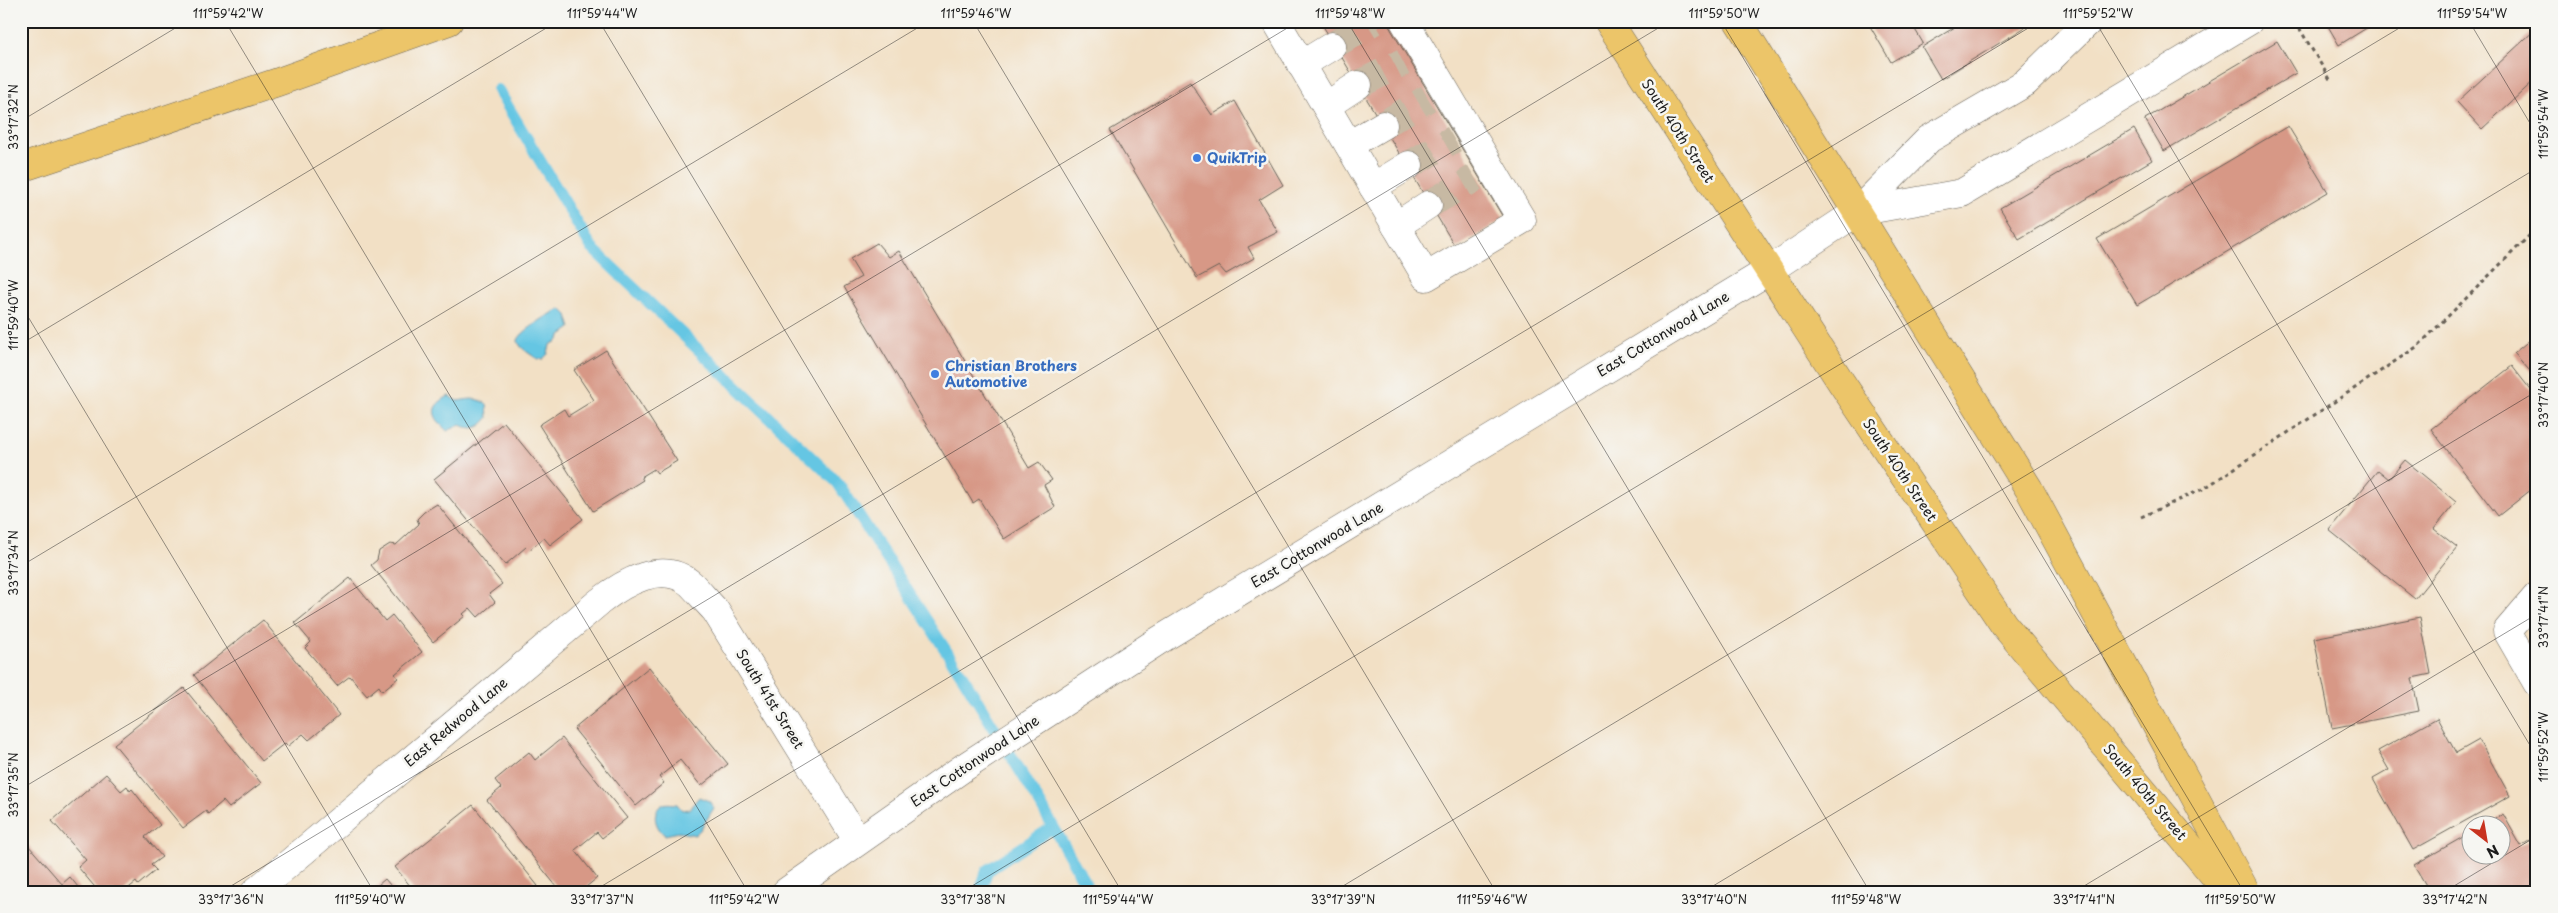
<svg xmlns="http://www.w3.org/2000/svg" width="2558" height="913" viewBox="0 0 2558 913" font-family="'Playpen Sans',sans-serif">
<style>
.water{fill:#65c6e3;stroke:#407180}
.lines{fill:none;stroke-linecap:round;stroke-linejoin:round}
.stream{stroke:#65c6e3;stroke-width:12}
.building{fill:#d79886}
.minor-tunnel{stroke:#c7b9a3;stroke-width:28;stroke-dasharray:28 14;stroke-linecap:butt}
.minor-casing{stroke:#676157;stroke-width:29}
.major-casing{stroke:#676157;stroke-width:29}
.highway-casing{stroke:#676157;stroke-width:29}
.path{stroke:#676157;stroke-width:3;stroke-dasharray:4 4;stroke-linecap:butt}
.minor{stroke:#fff;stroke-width:28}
.major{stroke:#ecc569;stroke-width:28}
.highway{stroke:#ecc569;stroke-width:28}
.ticks{fill:none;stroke:#1c1c1c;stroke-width:1;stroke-opacity:0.45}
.shop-dot{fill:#3f7fe0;stroke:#f6f6f2;stroke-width:2}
.labels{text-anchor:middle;stroke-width:5;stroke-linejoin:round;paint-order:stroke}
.street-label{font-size:14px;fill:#1c1c1c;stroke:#f6f6f2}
.shop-label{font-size:14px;font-weight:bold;fill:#366cbe;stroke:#f6f6f2;text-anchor:start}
.neatline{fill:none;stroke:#1c1c1c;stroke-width:2}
.ticks-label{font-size:12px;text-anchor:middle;fill:#1c1c1c}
</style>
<rect width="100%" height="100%" fill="#f6f6f2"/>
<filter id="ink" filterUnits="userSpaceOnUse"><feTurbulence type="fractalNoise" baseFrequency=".02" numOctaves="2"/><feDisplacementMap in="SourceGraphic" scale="10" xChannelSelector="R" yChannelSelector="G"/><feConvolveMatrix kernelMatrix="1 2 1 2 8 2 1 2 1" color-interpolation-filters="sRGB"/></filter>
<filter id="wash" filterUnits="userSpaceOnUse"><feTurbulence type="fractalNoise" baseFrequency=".0096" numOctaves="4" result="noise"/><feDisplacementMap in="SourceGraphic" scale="20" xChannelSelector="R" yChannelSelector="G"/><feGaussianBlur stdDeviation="1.12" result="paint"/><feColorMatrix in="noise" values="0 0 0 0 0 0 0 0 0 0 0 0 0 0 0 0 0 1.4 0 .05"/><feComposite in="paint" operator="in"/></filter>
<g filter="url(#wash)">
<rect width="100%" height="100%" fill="#f2e0c5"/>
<g class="water">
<path d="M561 309 567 315 571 328 560 336 559 340 550 345 548 354 543 359H538C533 356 519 348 518 341 518 333 552 312 561 309Z"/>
<path d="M449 396 457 401C471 399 475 397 487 404L488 418C479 429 473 430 460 425L447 431C432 416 428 407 449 396Z"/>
<path d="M699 797 709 801 714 808 700 830 695 835 679 832 665 835C656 829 650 812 662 805 666 802 672 804 677 804L682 810 689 809Z"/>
</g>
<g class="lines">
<g class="stream">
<path d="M498 90 592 248 838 483 963 677 1038 800 1090 892"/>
<path d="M980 892 987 871 1053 827"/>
</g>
</g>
<g id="blocks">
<g class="building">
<path d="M1320 21H1386L1504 219 1456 248Z"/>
<path d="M1867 21H1910L1923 43 1891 62Z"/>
<path d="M1965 21H2027L2029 25 1941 79 1922 47Z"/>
<path d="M2325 21H2378L2339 45Z"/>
<path d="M2537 28V78L2482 129 2457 102Z"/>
<path d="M2277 41 2296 73 2164 151 2145 119Z"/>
<path d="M1190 82 1212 115 1235 101 1283 185 1259 200 1278 232 1248 247 1254 258 1226 274 1219 266 1197 278 1110 130Z"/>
<path d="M2288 126 2328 192 2137 305 2097 239Z"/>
<path d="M2134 129 2152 160 2019 239 2000 208Z"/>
<path d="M877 243 889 257 899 251 1029 468 1039 462 1052 480 1044 485 1055 507 1004 539 979 499 973 503 844 287 861 277 850 259Z"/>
<path d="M2537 334V379L2514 353Z"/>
<path d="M606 350 677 461 657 473 654 469 641 477 643 480 593 511 539 425 564 409 568 416 594 400 574 370Z"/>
<path d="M2512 366 2537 398V485L2498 516 2431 429Z"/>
<path d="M504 422 583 519 550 545 544 538 529 550 526 547 505 565 434 479Z"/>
<path d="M2405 460 2456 502 2434 529 2457 547 2415 599 2329 530 2378 470 2389 479Z"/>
<path d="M437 504 502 584 489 594 495 602 478 617 470 608 463 614 465 616 433 642 371 565 377 560 379 551 390 544 396 545 419 524 417 519 424 512Z"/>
<path d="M350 578 385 621 392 615 422 652 395 674 398 678 382 691 379 686 367 696 350 676 337 686 305 648 311 642 295 623Z"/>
<path d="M2420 617 2431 674 2412 678 2419 711 2332 728 2314 638Z"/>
<path d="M263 620 339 715 309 740 303 734 288 746 285 743 262 761 194 675Z"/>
<path d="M649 667 728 764 701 786 680 760 659 777 664 783 636 806 574 729Z"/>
<path d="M184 688 261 783 229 808 223 801 208 814 206 811 183 828 114 744Z"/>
<path d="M2437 718 2456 753 2479 740 2510 796 2413 850 2373 779 2389 770 2378 751Z"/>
<path d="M562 738 627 818 602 838 597 832 575 850 597 878 580 892H561L487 800 501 788 495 780 529 752 535 760Z"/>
<path d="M106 774 121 791 127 786 130 791 132 789 160 825 145 837 162 857 151 865 156 870 138 885 136 882 124 892H99L78 867 86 860 52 821Z"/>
<path d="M473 805 538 886 531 892H415L395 867Z"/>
<path d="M2503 814 2521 846 2537 836V892H2430L2414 865 2470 833V856H2500V826H2483Z"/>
<path d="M28 845 62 884 70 877 82 892H21V851Z"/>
<path d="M385 879 396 892H370Z"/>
</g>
</g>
</g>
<g filter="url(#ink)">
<use href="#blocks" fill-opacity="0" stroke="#676157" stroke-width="1"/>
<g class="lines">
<g class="minor-tunnel">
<path d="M1332 46 1374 21"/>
<path d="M1358 85 1403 62"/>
<path d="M1383 125 1428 98"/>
<path d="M1409 165 1454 139"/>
<path d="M1428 205 1475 178"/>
</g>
<g class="minor-casing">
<g id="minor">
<path d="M1276 21 1426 277 1522 220 1404 21"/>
<path d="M1301 65 1332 46"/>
<path d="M1326 106 1358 85"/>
<path d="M1349 145 1383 125"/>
<path d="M1373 187 1409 165"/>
<path d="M1857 212 1962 193 2249 21"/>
<path d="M1396 226 1428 205"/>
<path d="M2537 596 2507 631 2537 683"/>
<path d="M255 892 599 602C623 583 663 559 691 584 699 592 707 602 715 610L857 840"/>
<path d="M786 892 963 768 1158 641 1768 271 1857 212 1929 139 2025 83 2089 21"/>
</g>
</g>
<g class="major-casing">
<g id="major">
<path d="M1608 21 1841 382 2004 625 2228 892"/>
<path d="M1738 21 2029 489 2246 892"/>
</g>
</g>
<g class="highway-casing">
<path id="highway" d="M21 168 278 82 449 21"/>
</g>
<g class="path">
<path d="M2295 21 2331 81"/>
<path d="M2141 517 2205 488 2418 346 2537 228"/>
</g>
<use href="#minor" class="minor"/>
<use href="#major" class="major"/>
<use href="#highway" class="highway"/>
</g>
</g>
<path class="ticks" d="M225 21 748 892M599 21 1122 892M973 21 1496 892M1347 21 1870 892M1721 21 2244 892M2095 21 2537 757M2469 21 2537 135M21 121 187 21M21 305 374 892M21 344 558 21M21 566 929 21M21 789 1299 21M221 892 1670 21M592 892 2040 21M962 892 2411 21M1333 892 2537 168M1703 892 2537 391M2074 892 2537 614M2444 892 2537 836"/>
<g class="shop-dot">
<circle cx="1197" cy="158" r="5"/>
<circle cx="935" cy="374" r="5"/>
</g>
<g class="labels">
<g class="street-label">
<text transform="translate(1678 131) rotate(57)" y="5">South 40th Street</text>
<text transform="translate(1663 334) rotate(-31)" y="5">East Cottonwood Lane</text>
<text transform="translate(1900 470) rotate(56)" y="5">South 40th Street</text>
<text transform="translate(1317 545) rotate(-31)" y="5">East Cottonwood Lane</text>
<text transform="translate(770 699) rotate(58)" y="5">South 41st Street</text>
<text transform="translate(456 722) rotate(-40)" y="5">East Redwood Lane</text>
<text transform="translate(975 761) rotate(-34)" y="5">East Cottonwood Lane</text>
<text transform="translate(2145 792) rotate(50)" y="5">South 40th Street</text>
</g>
<g class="shop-label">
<text x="1207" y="163">QuikTrip</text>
<text x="945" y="371">Christian Brothers<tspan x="945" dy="16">Automotive</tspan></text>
</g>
</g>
<rect width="2558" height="913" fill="none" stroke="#f6f6f2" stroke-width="55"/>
<g transform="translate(2486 840) rotate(149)"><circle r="24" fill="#f6f6f2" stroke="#9f9f9c"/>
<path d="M0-4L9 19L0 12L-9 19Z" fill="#c8321e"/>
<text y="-8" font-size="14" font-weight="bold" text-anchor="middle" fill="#1c1c1c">N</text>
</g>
<rect x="28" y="28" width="2502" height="858" class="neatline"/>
<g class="ticks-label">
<text x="228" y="18">111°59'42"W</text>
<text x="602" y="18">111°59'44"W</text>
<text x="976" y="18">111°59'46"W</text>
<text x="1350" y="18">111°59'48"W</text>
<text x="1724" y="18">111°59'50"W</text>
<text x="2098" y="18">111°59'52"W</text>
<text x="2472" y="18">111°59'54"W</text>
<text transform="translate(14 117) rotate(-90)" y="4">33°17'32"N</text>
<text transform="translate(2544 124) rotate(-90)" y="4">111°59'54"W</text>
<text transform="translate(14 315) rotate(-90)" y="4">111°59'40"W</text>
<text transform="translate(2544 395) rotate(-90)" y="4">33°17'40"N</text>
<text transform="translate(14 563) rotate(-90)" y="4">33°17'34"N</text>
<text transform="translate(2544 617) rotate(-90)" y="4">33°17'41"N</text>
<text transform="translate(2544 747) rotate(-90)" y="4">111°59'52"W</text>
<text transform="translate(14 785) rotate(-90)" y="4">33°17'35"N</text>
<text x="231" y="904">33°17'36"N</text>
<text x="370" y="904">111°59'40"W</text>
<text x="602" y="904">33°17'37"N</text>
<text x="744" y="904">111°59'42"W</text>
<text x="973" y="904">33°17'38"N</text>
<text x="1118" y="904">111°59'44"W</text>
<text x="1343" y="904">33°17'39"N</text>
<text x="1492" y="904">111°59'46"W</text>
<text x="1714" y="904">33°17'40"N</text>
<text x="1866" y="904">111°59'48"W</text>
<text x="2084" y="904">33°17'41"N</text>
<text x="2240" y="904">111°59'50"W</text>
<text x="2455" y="904">33°17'42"N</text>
</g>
</svg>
